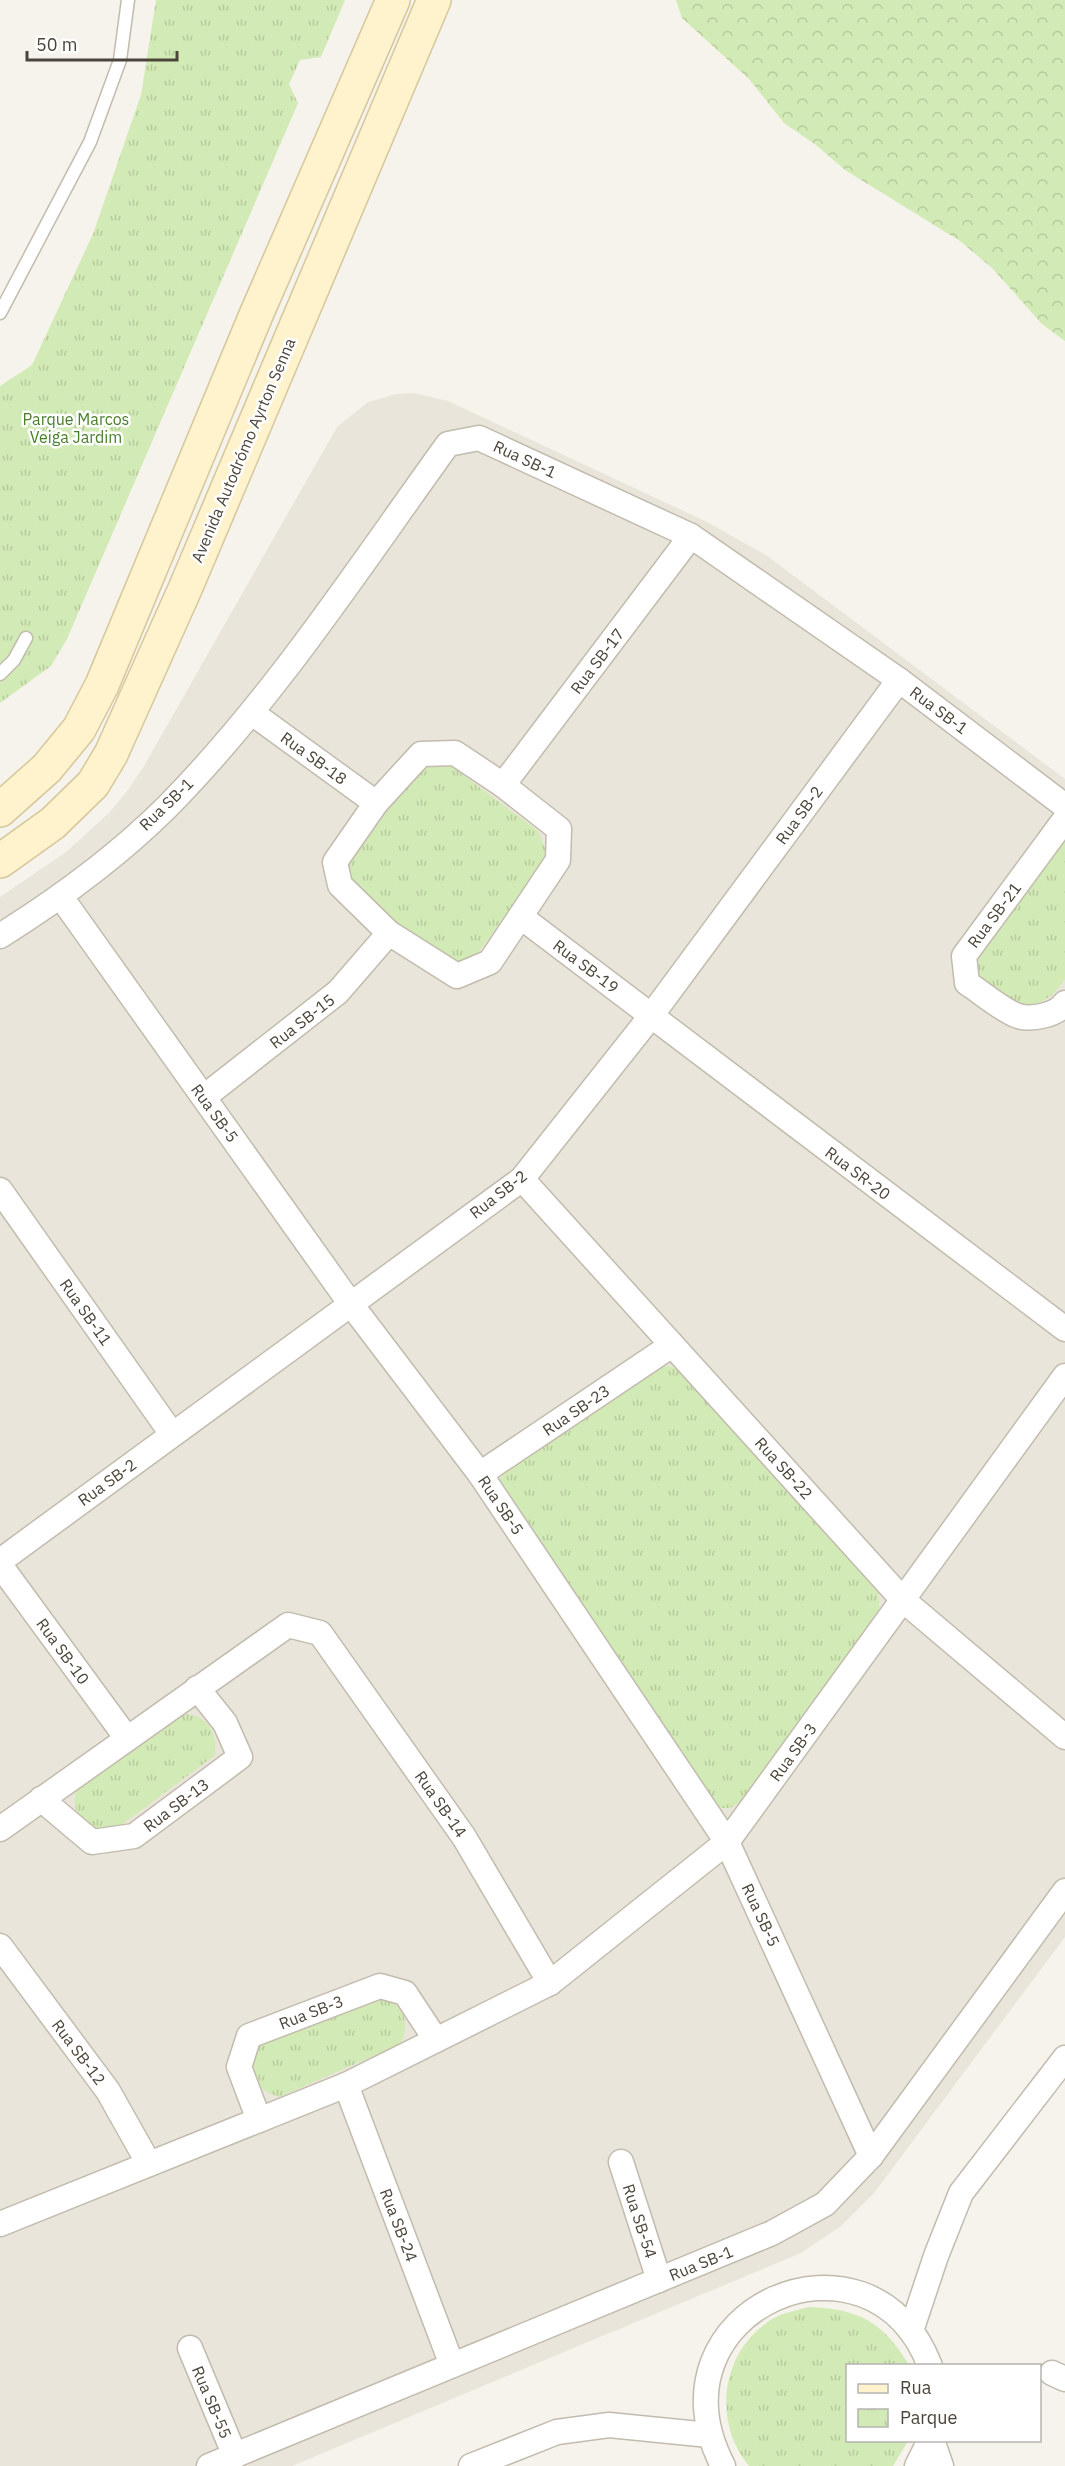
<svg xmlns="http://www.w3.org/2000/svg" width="1065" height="2466" viewBox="0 0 1065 2466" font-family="'IBM Plex Sans',sans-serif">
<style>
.residential{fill:#eae5da}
.forest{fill:url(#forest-crowns)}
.park{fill:url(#park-tufts)}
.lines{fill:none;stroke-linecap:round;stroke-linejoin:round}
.lane-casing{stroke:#c2bbae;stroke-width:15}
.street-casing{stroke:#c2bbae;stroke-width:27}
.secondary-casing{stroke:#d6c79b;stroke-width:36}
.lane{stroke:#fff;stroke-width:12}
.street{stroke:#fff;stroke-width:24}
.secondary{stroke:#fff3cd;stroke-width:33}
.labels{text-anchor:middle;stroke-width:5;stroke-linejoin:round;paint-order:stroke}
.park-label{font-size:16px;fill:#4a7f2a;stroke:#fff}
.street-label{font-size:16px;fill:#4b4439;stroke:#fff}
</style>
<defs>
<pattern id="forest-crowns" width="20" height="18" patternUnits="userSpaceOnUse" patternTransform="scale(1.5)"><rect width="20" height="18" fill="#d2eab5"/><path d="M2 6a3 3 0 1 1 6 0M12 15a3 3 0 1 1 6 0" fill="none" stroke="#b6ca9c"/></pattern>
<pattern id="park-tufts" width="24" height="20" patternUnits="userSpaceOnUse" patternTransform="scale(1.5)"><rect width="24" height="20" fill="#d2eab5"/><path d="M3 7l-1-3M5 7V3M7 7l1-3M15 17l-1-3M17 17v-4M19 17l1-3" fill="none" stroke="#b6ca9c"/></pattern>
</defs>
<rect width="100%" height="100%" fill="#f6f3ec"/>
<path class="residential" d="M414 393 448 401 707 522 766 555 1065 779V1937L874 2193 841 2226 801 2253 292 2466H0V897L66 852 109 813 128 790 144 766 337 427 368 402 397 394Z"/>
<path class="forest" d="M676 0H1065V341L1042 324 992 268 960 241 845 170 816 145 784 123 749 79 682 18Z"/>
<g class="park">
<path d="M156 0H345L321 57 300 60 289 84 298 103 67 639 51 666 0 703V386L32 365 93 234 141 95Z"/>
<path d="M447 763 538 831 546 850 544 865 477 954 461 961 444 959 353 888 349 873 350 858 413 774 429 764Z"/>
<path d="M1065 840V979C1052 999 1041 1005 1017 1007L978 978 975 960Z"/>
<path d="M667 1366 676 1368 878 1592 880 1613 741 1802 730 1808H718L499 1481 504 1472 661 1367Z"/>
<path d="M178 1714C204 1712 220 1730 214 1756L116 1829 92 1830C79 1816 70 1808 77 1789Z"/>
<path d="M382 1997C404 2005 412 2025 399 2045L279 2097C253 2090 243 2064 260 2042Z"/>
<path d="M809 2307C860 2309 883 2322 909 2365L848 2366V2440L908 2441 893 2466H749C710 2419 722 2345 778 2316 787 2312 799 2310 809 2307Z"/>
</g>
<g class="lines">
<g class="lane-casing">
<g id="lane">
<path d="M0 313 90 142 120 60 128 0"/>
<path d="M0 674 14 660 26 638"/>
</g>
</g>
<g class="street-casing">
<g id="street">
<path d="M252 713 376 803"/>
<path d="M455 753 503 785 559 829 558 860 490 962 457 976 389 933 340 885 335 862 376 803 421 754Z"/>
<path d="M503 785 691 536"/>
<path d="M1065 819 964 956 967 983C981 992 1003 1011 1018 1016 1032 1020 1057 1015 1065 1003"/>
<path d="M61 897 350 1303 480 1474 727 1842 871 2156"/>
<path d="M521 917 1065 1329"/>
<path d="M0 936C59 899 119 855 168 806 275 697 359 567 448 444L479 438 691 536 899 680 1065 806"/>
<path d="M204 1097 338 992 389 933"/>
<path d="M522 1179 903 1600 1065 1737"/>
<path d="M0 1190 172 1434"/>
<path d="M480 1474 672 1345"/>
<path d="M0 1561 522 1179 651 1016 899 680"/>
<path d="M0 1565 126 1737"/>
<path d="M41 1799 92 1842 134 1836 240 1757 225 1723 197 1688"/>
<path d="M0 1829 288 1625 320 1633 464 1837 550 1983"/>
<path d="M0 1946 108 2091 149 2164"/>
<path d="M346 2085 452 2365"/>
<path d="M259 2120 239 2067 249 2036 380 1986 405 1993 436 2040"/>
<path d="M621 2162 659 2280"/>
<path d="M0 2224 346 2085 550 1983 727 1842 1065 1376"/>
<path d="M911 2331 936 2256 961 2193 1065 2058"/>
<path d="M190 2348 235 2456"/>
<path d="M1052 2373 1065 2379"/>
<path d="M932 2440 941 2466"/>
<path d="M209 2466 772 2233 825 2204 871 2156 1065 1891"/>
<path d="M471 2466 557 2432 609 2425 709 2435"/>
<path d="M723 2466C642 2309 871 2211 930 2366"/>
<path d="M917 2466 930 2440"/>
</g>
</g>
<g class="secondary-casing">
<g id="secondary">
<path d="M0 810 47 768 79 729 102 685 256 315 393 0"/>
<path d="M0 861 53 823 93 784 111 754 185 589 434 0"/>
</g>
</g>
<use href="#lane" class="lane"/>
<use href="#street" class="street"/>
<use href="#secondary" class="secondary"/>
</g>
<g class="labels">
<g class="park-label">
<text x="76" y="425">Parque Marcos<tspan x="76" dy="18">Veiga Jardim</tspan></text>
</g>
<g class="street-label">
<text transform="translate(243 450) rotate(-67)" y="6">Avenida Autodrómo Ayrton Senna</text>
<text transform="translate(525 459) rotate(25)" y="6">Rua SB-1</text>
<text transform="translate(597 661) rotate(-53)" y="6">Rua SB-17</text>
<text transform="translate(939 710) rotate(37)" y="6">Rua SB-1</text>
<text transform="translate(314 758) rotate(36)" y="6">Rua SB-18</text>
<text transform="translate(166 804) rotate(-44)" y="6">Rua SB-1</text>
<text transform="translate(799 815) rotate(-54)" y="6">Rua SB-2</text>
<text transform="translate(994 915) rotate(-53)" y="6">Rua SB-21</text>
<text transform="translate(586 966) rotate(37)" y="6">Rua SB-19</text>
<text transform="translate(302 1021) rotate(-38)" y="6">Rua SB-15</text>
<text transform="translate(215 1113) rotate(54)" y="6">Rua SB-5</text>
<text transform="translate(858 1173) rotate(37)" y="6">Rua SR-20</text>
<text transform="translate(498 1194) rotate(-38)" y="6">Rua SB-2</text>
<text transform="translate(86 1312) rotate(55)" y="6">Rua SB-11</text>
<text transform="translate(576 1410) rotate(-34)" y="6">Rua SB-23</text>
<text transform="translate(784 1468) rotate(48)" y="6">Rua SB-22</text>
<text transform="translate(107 1482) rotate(-36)" y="6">Rua SB-2</text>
<text transform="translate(501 1505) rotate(56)" y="6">Rua SB-5</text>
<text transform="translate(63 1651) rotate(54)" y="6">Rua SB-10</text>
<text transform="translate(793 1752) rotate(-54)" y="6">Rua SB-3</text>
<text transform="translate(441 1804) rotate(55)" y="6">Rua SB-14</text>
<text transform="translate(176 1805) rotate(-37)" y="6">Rua SB-13</text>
<text transform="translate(761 1915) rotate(65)" y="6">Rua SB-5</text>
<text transform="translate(311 2012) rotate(-21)" y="6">Rua SB-3</text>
<text transform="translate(79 2052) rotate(53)" y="6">Rua SB-12</text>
<text transform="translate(640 2221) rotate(72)" y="6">Rua SB-54</text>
<text transform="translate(399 2225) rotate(69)" y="6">Rua SB-24</text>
<text transform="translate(701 2263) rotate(-22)" y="6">Rua SB-1</text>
<text transform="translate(212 2402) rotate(67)" y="6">Rua SB-55</text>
</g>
</g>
<rect x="846" y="2364" width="195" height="78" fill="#ffffff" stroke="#b7b4b0" stroke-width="1.5"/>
<rect x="858" y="2384" width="30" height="9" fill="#fff3cd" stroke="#b7b4b0" stroke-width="1.5"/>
<text x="900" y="2394" font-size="18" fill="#4b4439">Rua</text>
<rect x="858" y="2409" width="30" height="18" fill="url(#park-tufts)" stroke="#b7b4b0" stroke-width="1.5"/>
<text x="900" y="2424" font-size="18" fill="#4b4439">Parque</text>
<path d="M27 51v9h150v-9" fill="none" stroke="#4b4439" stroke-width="3"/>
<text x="36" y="51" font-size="18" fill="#4b4439" stroke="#ffffff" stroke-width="4.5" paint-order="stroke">50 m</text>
</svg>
